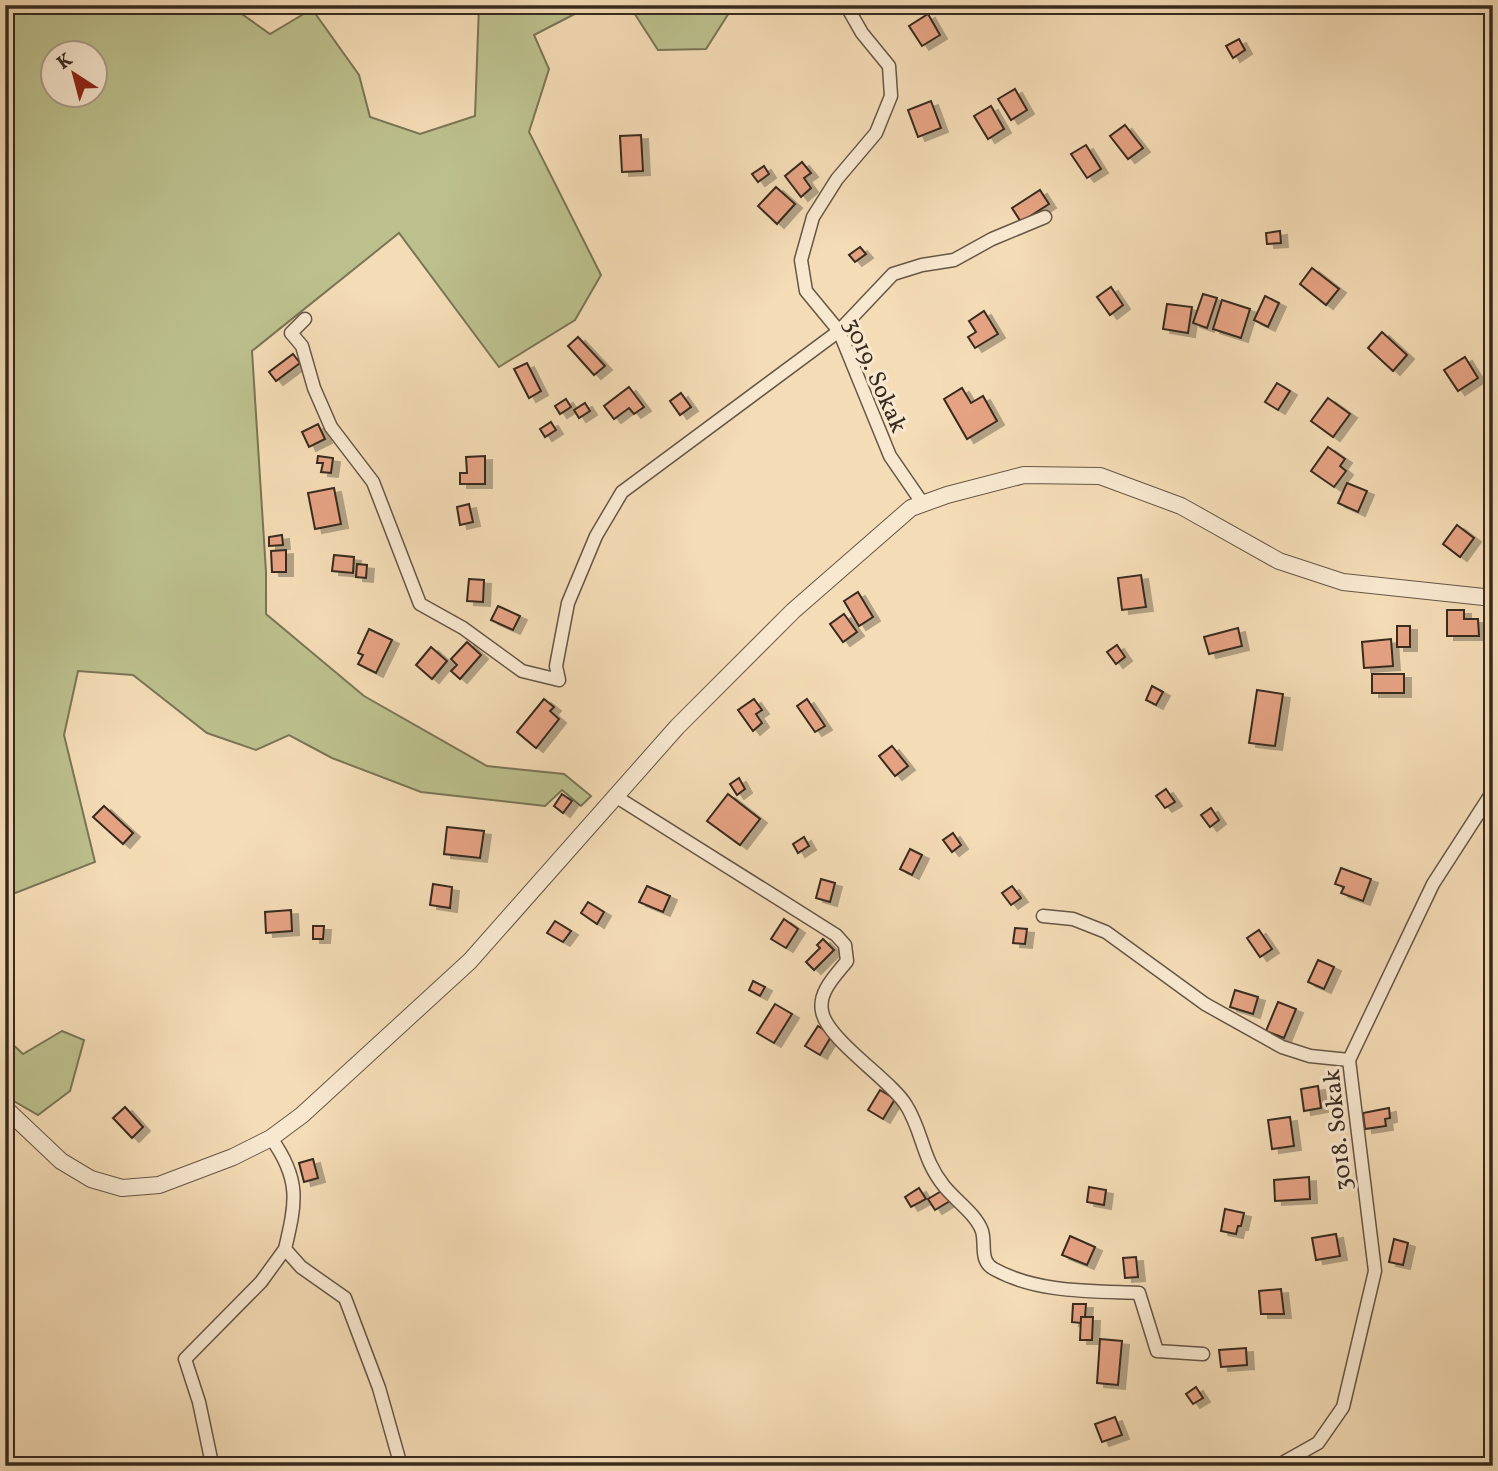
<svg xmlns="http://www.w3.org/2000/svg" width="1498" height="1471" viewBox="0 0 1498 1471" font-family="Vollkorn,serif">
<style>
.green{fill:#bcc08d;stroke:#7a7556;stroke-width:2;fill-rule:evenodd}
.building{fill:#e6a384;stroke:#372a1f;stroke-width:2;filter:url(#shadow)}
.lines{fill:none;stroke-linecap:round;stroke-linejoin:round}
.minor-casing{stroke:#665645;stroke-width:15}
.tertiary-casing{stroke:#665645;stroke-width:18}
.minor{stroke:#f8e8d0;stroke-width:12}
.tertiary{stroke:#f8e8d0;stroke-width:16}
.labels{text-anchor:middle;stroke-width:6;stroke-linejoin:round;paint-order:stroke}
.street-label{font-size:24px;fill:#372a1f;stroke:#f8e8d0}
</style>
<defs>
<filter id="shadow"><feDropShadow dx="7" dy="4" stdDeviation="0" flood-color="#0004"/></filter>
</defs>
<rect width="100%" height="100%" fill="#f4dcb6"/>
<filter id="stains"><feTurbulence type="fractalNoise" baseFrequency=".00286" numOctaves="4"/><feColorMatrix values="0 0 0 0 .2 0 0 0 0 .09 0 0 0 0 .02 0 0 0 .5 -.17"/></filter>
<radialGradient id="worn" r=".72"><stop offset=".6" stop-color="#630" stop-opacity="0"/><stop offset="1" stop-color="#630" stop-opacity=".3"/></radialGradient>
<g class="green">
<path d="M5 5H229L270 34 312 9 359 75 370 117 420 134 475 116 479 5H592L534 35 549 69 529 132 601 275 575 320 499 367 399 233 252 351 266 572V614L364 696 487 766 564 774 591 796 581 806 562 790 545 806 421 792 332 758 289 735 256 750 207 733 133 675 78 671 64 735 95 862 5 897ZM52 52H94V94H52Z"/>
<path d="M629 5H734L706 49 658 50Z"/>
<path d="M62 1031 84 1040 70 1091 38 1115 5 1096V1037L23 1054Z"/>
</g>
<g class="building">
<path d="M928 14 940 35 922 46 909 26Z"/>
<path d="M1239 39 1245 50 1233 58 1226 46Z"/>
<path d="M1015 89 1027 110 1011 120 998 99Z"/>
<path d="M931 101 941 128 918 137 908 110Z"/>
<path d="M991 106 1004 129 988 139 974 116Z"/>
<path d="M1125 125 1143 148 1128 159 1110 136Z"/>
<path d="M641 135 643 171 622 172 620 136Z"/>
<path d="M1086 145 1101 169 1087 178 1071 154Z"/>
<path d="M802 162 811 173 804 178 811 188 801 197 785 176Z"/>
<path d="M764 166 769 174 758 182 752 174Z"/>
<path d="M776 187 795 204 777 224 758 206Z"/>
<path d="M1040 190 1049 204 1021 222 1012 208Z"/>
<path d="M1280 231 1281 243 1267 244 1266 233Z"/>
<path d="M860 247 866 254 855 262 849 255Z"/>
<path d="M1312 268 1339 289 1326 305 1300 284Z"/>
<path d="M1111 287 1123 305 1110 315 1097 297Z"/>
<path d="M1203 294 1217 298 1207 328 1193 323Z"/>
<path d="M1265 296 1279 303 1268 327 1254 320Z"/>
<path d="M1222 300 1250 309 1241 338 1213 329Z"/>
<path d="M1167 304 1192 307 1188 333 1163 329Z"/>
<path d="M984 311 998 334 975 348 968 337 976 332 969 321Z"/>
<path d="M1382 332 1407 355 1393 371 1368 348Z"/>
<path d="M578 337 605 366 594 375 568 346Z"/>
<path d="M293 354 300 363 276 381 269 372Z"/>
<path d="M1465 357 1478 378 1458 391 1444 370Z"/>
<path d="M527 363 541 391 529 398 514 369Z"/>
<path d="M1277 383 1290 391 1278 410 1265 402Z"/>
<path d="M629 387 644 407 634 414 629 408 614 419 604 406Z"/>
<path d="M962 388 971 403 983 396 997 421 967 439 944 399Z"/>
<path d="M681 393 691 407 680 415 670 401Z"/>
<path d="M1328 398 1350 414 1333 437 1311 421Z"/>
<path d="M566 399 571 407 560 414 555 406Z"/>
<path d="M585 403 590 411 579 418 574 410Z"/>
<path d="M551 422 556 430 545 437 540 429Z"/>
<path d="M318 424 325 439 309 447 302 432Z"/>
<path d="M1328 447 1345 459 1340 466 1346 471 1334 487 1311 471Z"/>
<path d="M318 456 333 458 331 473 321 472 323 463H317Z"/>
<path d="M485 456V484H460V473H467L466 457Z"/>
<path d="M1347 483 1367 491 1358 512 1338 503Z"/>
<path d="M334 488 341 524 315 529 308 493Z"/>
<path d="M469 504 473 522 460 525 457 507Z"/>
<path d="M1457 525 1474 538 1460 557 1443 544Z"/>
<path d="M282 535 283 545 269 546V537Z"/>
<path d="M286 550V572H272L271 551Z"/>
<path d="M334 555 354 557 353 573 332 571Z"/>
<path d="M357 564 367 565 366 578 356 577Z"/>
<path d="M1141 575 1146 607 1122 610 1118 578Z"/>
<path d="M469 579 484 580 483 602 467 601Z"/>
<path d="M858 592 873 617 859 626 844 601Z"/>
<path d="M498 606 520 616 513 630 491 620Z"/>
<path d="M1447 610H1464V619H1478L1479 636H1447Z"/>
<path d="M844 614 857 632 843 642 830 624Z"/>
<rect x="1397" y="626" width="13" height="21"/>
<path d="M1238 628 1242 646 1209 654 1204 637Z"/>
<path d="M369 629 392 640 376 673 358 664 363 655 358 653Z"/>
<path d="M1391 639 1393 666 1364 668 1362 642Z"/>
<path d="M467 642 481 655 460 679 451 671 457 665 451 659Z"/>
<path d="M1117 645 1125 657 1116 664 1107 652Z"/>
<path d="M431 647 447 661 432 679 416 665Z"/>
<rect x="1372" y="674" width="32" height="19"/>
<path d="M1152 686 1163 692 1156 705 1146 700Z"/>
<path d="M1257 690 1283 694 1275 746 1249 743Z"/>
<path d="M544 699 554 707 550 711 559 719 536 748 517 732Z"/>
<path d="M754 699 762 710 756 714 762 723 753 731 738 710Z"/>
<path d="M807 699 825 726 815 732 797 706Z"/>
<path d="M892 746 908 766 895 776 879 756Z"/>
<path d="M739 778 745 789 737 795 730 784Z"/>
<path d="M1166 789 1175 802 1165 808 1156 796Z"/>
<path d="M562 794 572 801 563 813 554 806Z"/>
<path d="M728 794 760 819 740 845 707 821Z"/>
<path d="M104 806 133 833 123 844 93 817Z"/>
<path d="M1211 808 1219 820 1210 827 1201 815Z"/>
<path d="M447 827 484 831 480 858 444 854Z"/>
<path d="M953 833 961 845 952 852 943 840Z"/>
<path d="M804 837 809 846 798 853 793 844Z"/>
<path d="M910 849 922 855 912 875 900 869Z"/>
<path d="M1341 868 1371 879 1363 901 1341 893 1344 887 1335 884Z"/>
<path d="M821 879 835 883 830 902 816 898Z"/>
<path d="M433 884 452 887 450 908 430 905Z"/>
<path d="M647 886 670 896 663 912 639 902Z"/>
<path d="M1012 886 1021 898 1011 905 1002 893Z"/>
<path d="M588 902 604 912 597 924 581 913Z"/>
<path d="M291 910 292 931 266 933 265 912Z"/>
<path d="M784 919 798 929 786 948 771 939Z"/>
<path d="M555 921 571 931 563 942 547 933Z"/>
<path d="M313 926H324L323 939H313Z"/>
<path d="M1015 928 1027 929 1025 944 1013 943Z"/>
<path d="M1259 930 1272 949 1260 957 1247 938Z"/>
<path d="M823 939 834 950 814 970 806 962 820 948 817 945Z"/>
<path d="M1318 960 1334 967 1324 989 1308 982Z"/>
<path d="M753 981 765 987 760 996 749 990Z"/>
<path d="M1235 990 1258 997 1253 1014 1230 1007Z"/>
<path d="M1278 1002 1296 1009 1284 1038 1266 1031Z"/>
<path d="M775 1004 792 1014 774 1043 757 1033Z"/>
<path d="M818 1026 832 1035 820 1055 805 1046Z"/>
<path d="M1318 1086 1321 1108 1304 1111 1301 1089Z"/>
<path d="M880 1090 895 1099 883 1119 868 1110Z"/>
<path d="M125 1107 143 1127 132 1138 113 1118Z"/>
<path d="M1389 1108 1390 1118 1385 1119 1386 1126 1365 1129 1363 1113Z"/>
<path d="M1290 1117 1294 1146 1272 1149 1268 1120Z"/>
<path d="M313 1159 318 1178 304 1182 299 1163Z"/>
<path d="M1309 1177 1310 1199 1275 1201 1274 1180Z"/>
<path d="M1089 1187 1106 1190 1104 1205 1087 1202Z"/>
<path d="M919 1188 926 1199 911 1207 905 1197Z"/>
<path d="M943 1190 950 1201 935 1210 928 1199Z"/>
<path d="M1225 1209 1244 1213 1241 1226H1238L1236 1234 1221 1231Z"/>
<path d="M1336 1234 1340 1256 1316 1260 1312 1238Z"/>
<path d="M1070 1236 1095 1247 1087 1265 1062 1255Z"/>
<path d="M1394 1239 1408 1243 1403 1265 1389 1262Z"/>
<path d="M1136 1257 1138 1277 1125 1278 1123 1258Z"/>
<path d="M1281 1289 1284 1314H1261L1259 1291Z"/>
<path d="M1073 1304H1086L1085 1317H1081V1323L1072 1322Z"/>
<path d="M1081 1317H1093L1092 1340H1080Z"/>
<path d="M1100 1339 1122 1341 1118 1385 1097 1383Z"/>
<path d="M1246 1348 1247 1365 1221 1367 1219 1350Z"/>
<path d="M1196 1387 1203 1398 1193 1404 1186 1394Z"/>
<path d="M1115 1417 1122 1435 1102 1442 1095 1424Z"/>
</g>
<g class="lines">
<g class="minor-casing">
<g id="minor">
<path d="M846 5 862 33 889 66 891 96 876 133 837 179 813 217 801 260 806 291 839 331 890 456 923 504"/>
<path d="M305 319 291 333 302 346 314 388 331 427 373 482 420 604 463 628 522 671 559 680 556 666 568 603 596 536 622 492 839 331 893 274 922 265 954 260 992 239 1045 217"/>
<path d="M615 796 836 935 845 945 847 961C836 975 818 992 822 1011 826 1039 891 1080 906 1105 923 1132 922 1159 944 1186 955 1200 976 1214 982 1231 986 1244 979 1261 994 1269 1037 1293 1092 1291 1139 1293L1157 1351 1203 1354"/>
<path d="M1043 916 1073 919 1106 932 1205 1004 1282 1047 1310 1056 1349 1060"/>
<path d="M271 1138C301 1180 296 1202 285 1249L301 1267 345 1298 379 1388 401 1466"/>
<path d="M210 1466 211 1459 199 1402 185 1359 261 1282 285 1249"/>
<path d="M1277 1466 1318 1443 1343 1407 1375 1271 1349 1060 1433 884 1493 791"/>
</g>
</g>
<g class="tertiary-casing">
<path id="tertiary" d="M5 1108 61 1161 91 1179 122 1188 159 1185 233 1157 271 1138 302 1115 470 961 677 727 793 611 911 508 947 495 1024 475 1100 476 1181 506 1279 561 1343 582 1493 598"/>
</g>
<use href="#minor" class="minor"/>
<use href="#tertiary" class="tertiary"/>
</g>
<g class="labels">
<g class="street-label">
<text transform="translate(876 375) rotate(66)" y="8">3019. Sokak</text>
<text transform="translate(1337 1130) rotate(-96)" y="8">3018. Sokak</text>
</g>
</g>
<rect width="1498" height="1471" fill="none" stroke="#f4dcb6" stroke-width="28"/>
<rect x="7" y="7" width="1484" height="1457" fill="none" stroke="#372a1f" stroke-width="3.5"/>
<rect x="14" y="14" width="1470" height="1443" fill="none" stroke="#372a1f" stroke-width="2"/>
<g transform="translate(74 74) rotate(324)"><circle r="33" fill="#f8e8d0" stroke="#ab9c89" stroke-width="2"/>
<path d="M0-5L12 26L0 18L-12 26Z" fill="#8f2418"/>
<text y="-10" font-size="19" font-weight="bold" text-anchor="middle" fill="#372a1f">K</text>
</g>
<rect width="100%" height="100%" filter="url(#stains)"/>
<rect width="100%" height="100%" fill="url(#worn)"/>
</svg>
